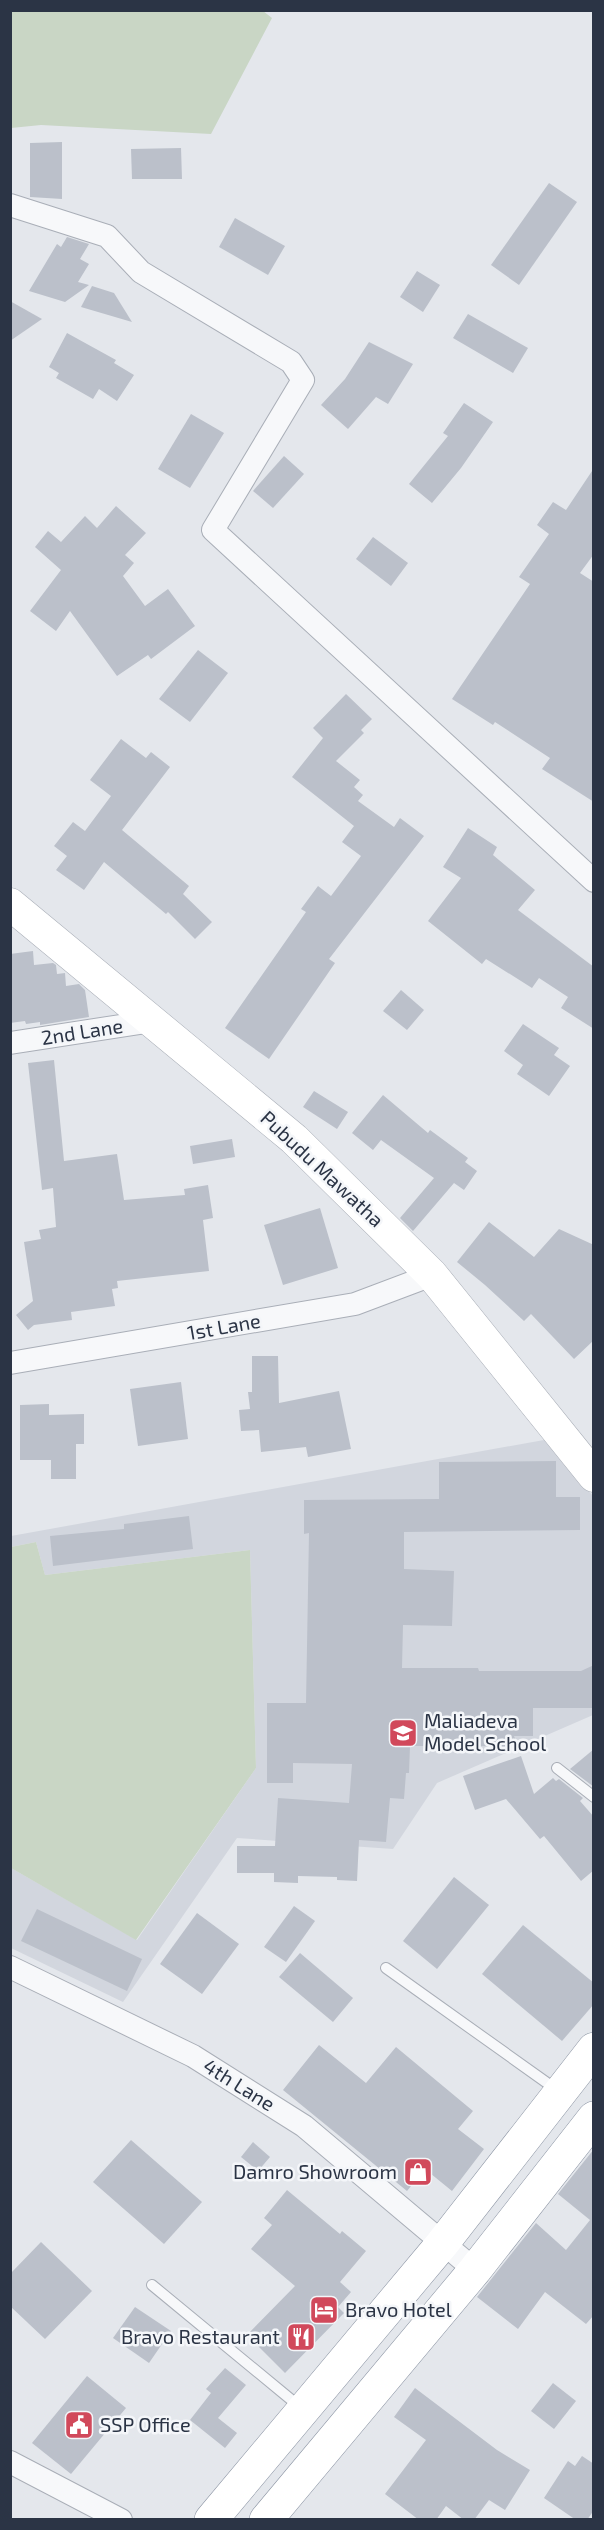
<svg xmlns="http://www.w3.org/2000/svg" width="604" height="2530" viewBox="0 0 604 2530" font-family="'Exo 2',sans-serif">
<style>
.built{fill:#d2d6de}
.green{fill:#c9d6c5}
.building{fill:#bbc0ca}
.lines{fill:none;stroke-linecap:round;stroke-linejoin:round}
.lane-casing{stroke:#a9aeb7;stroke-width:12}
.street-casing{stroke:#a9aeb7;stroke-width:24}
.secondary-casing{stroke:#a9aeb7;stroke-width:33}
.highway-casing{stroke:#8b94a3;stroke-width:34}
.lane{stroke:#f7f8fa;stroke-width:10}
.street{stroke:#f7f8fa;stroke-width:22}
.secondary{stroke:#fff;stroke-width:32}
.highway{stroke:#fff;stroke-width:33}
.labels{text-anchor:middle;stroke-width:5;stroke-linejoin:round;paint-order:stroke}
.street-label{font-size:20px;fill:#2b3445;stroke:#f4f6f9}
.poi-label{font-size:20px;fill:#2b3445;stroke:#f4f6f9;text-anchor:start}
</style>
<rect width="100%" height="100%" fill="#e4e7ec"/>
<path class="built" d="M544 1440 593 1496V1715L437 1783 393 1849 237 1838 123 2002 11 1948V1868L137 1940 256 1768 250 1550 45 1575 36 1542 11 1547V1536Z"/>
<g class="green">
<path d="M263 11 272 18 211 134 41 125 11 128V11Z"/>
<path d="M36 1542 45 1575 250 1550 256 1768 136 1940 11 1868V1547Z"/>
</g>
<g class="building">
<path d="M62 142V199L30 197V143Z"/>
<path d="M181 148 182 179H132L131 149Z"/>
<path d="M549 183 577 202 519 285 491 265Z"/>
<path d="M235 218 285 246 268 275 219 247Z"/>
<path d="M67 237 89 244 80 259 89 264 78 282 89 285 65 302 29 291 57 244 61 247Z"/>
<path d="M417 271 440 285 423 312 400 297Z"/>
<path d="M92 286 114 293 132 322 81 307Z"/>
<path d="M10 301 42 319 10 341Z"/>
<path d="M468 314 528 348 513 373 453 338Z"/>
<path d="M67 333 116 360 114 363 134 375 117 401 99 389 93 399 56 378 59 373 49 367Z"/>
<path d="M369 342 413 364 388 404 376 397 348 429 321 405 345 379Z"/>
<path d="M464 403 493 422 461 468 432 503 409 484 448 436 443 433Z"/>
<path d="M191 414 224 433 190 488 158 469Z"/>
<path d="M284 456 304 474 273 508 253 491Z"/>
<path d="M594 468V554L580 573 594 582V802L542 769 550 758 495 722 493 725 452 699 530 584 519 577 549 534 537 525 553 502 566 510Z"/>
<path d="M116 506 146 533 125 555 134 563 123 576 145 606 168 589 195 626 151 659 148 655 117 676 70 611 56 631 30 611 61 570 35 547 48 531 61 542 85 516 97 528Z"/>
<path d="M373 537 408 563 391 586 356 559Z"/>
<path d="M198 650 228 673 190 722 159 699Z"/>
<path d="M346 694 372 719 361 730 364 733 336 761 360 780 354 787 363 795 358 801 394 827 400 818 424 836 329 959 335 963 269 1059 225 1028 306 912 301 909 318 886 331 896 361 856 342 842 354 826 292 777 323 738 313 728Z"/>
<path d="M121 739 146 758 151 752 170 767 122 830 189 886 183 894 212 922 195 939 168 912 166 914 104 862 84 890 56 870 67 856 54 846 73 822 85 831 111 796 90 780Z"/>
<path d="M468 828 497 847 493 855 535 890 518 910 594 967V1029L561 1008 568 997 539 978 532 988 486 959 482 964 428 921 461 878 443 867Z"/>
<path d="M33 951 34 965 53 963 56 965 57 974 65 973 66 986 79 984 85 990 89 1017 40 1025V1022L26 1024 25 1021 10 1023V954Z"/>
<path d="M401 990 424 1010 407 1030 383 1011Z"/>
<path d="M523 1024 559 1048 554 1055 570 1066 549 1096 517 1074 523 1065 504 1051Z"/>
<path d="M54 1060 64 1161 117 1154 124 1200 185 1195 184 1189 208 1185 213 1218 203 1220 209 1271 117 1281 118 1288 112 1289 115 1306 71 1312 72 1320 34 1325 28 1330 16 1315 33 1301 24 1242 41 1239 39 1230 56 1227 53 1188 42 1190 28 1063Z"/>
<path d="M314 1091 348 1112 337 1129 303 1107Z"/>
<path d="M383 1095 428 1133 430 1130 468 1158 465 1162 477 1171 464 1190 454 1183 413 1231 400 1218 434 1178 381 1140 373 1150 352 1133Z"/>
<path d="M232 1139 235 1157 193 1164 190 1146Z"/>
<path d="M320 1208 338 1268 283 1285 264 1225Z"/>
<path d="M489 1222 534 1257 559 1229 594 1245V1340L574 1359 531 1314 524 1321 485 1285 457 1262Z"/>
<path d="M252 1356H278L279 1403 339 1391 351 1449 308 1457 306 1447 261 1452 259 1430 241 1431 239 1410 250 1409 248 1392H252Z"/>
<path d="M181 1382 188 1439 138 1446 130 1389Z"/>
<path d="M49 1404V1415L84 1414V1444H76V1479H51V1460H20V1405Z"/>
<path d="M556 1461V1497H580V1530L404 1532V1569L454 1571 452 1626 403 1625 402 1668H478L479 1671H581L594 1665V1708H533V1736H514L518 1746H410L409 1773H406L404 1799 390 1798 386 1842 359 1840 357 1881 337 1880V1877L298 1876V1883L274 1882V1873H237V1846H275L278 1798 349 1803 352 1764 293 1763V1783H267V1703H306L309 1533 304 1534V1500L439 1499V1462Z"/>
<path d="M189 1516 193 1549 53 1566 50 1536 124 1529V1524Z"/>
<path d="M594 1749V1787L570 1769Z"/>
<path d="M521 1756 534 1794 553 1778 556 1781 559 1779 583 1798 580 1801 594 1817V1870L581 1881 544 1836 540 1839 506 1799 475 1810 463 1776Z"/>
<path d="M454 1877 489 1905 437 1969 403 1941Z"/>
<path d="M294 1906 315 1921 286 1962 264 1947Z"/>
<path d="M37 1909 142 1959 127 1991 21 1941Z"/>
<path d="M197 1913 239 1944 202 1994 160 1964Z"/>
<path d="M523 1925 594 1983V2004L562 2041 482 1974Z"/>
<path d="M300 1953 353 1998 333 2022 279 1977Z"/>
<path d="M319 2045 366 2083 396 2047 473 2111 458 2129 484 2149 452 2191 425 2169 407 2191 283 2090Z"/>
<path d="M131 2140 202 2202 164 2244 93 2182Z"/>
<path d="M253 2142 270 2157 258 2171 241 2157Z"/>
<path d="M594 2149V2315L586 2324 545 2292 518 2329 477 2297 536 2223 566 2250 590 2220 558 2194Z"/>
<path d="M287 2190 340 2234 342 2231 366 2251 340 2282 351 2292 338 2307 344 2313 285 2373 247 2335 295 2286 251 2249 272 2225 264 2218Z"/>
<path d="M41 2242 92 2291 45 2339 10 2306V2274Z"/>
<path d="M135 2307 171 2331 149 2363 113 2338Z"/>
<path d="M225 2368 246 2385 218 2418 237 2433 225 2448 190 2420 211 2393 206 2389Z"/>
<path d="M87 2376 126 2408 71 2474 32 2443Z"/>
<path d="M553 2383 576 2401 554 2429 531 2411Z"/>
<path d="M415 2388 497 2450 530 2470 505 2510 489 2500 474 2520H464L446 2506 436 2520H419L385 2494 426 2440 394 2417Z"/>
<path d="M582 2456 594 2464V2510L587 2520H576L544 2498 568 2461 575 2466Z"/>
</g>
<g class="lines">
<g class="lane-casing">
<g id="lane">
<path d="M557 1768 594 1797"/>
<path d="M386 1968 557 2090"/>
<path d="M152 2285 300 2407"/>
</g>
</g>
<g class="street-casing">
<g id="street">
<path d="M10 205 107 236 141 272 291 362 303 380 213 530 594 881"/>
<path d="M10 1043 153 1021"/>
<path d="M10 1363 355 1304 432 1275"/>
<path d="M10 1967 193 2056 304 2126 475 2270"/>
<path d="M10 2462 121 2520"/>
</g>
</g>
<g class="secondary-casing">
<path id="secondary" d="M10 904 294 1139 432 1275 594 1476"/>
</g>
<g class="highway-casing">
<g id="highway">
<path d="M211 2520 442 2244 594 2049"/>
<path d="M266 2520 475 2270 594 2118"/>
</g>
</g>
<use href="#lane" class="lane"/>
<use href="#street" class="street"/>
<use href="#secondary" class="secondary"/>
<use href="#highway" class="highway"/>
</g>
<defs>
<g id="school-square" transform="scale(1.5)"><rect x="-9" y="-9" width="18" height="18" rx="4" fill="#d1495b" stroke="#f4f6f9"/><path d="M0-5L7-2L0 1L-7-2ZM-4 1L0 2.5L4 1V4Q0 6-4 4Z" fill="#fff"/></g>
<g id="shop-square" transform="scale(1.5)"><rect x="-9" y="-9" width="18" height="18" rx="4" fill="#d1495b" stroke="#f4f6f9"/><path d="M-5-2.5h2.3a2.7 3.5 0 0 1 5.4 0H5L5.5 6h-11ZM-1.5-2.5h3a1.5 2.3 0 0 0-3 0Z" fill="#fff"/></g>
<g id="hotel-square" transform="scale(1.5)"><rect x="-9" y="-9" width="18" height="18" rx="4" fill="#d1495b" stroke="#f4f6f9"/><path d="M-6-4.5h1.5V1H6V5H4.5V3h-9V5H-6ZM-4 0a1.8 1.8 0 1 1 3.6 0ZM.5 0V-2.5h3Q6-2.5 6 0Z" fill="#fff"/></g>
<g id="restaurant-square" transform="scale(1.5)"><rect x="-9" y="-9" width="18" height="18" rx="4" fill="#d1495b" stroke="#f4f6f9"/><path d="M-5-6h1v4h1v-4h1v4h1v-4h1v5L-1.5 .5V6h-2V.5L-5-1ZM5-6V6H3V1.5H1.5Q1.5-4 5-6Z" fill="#fff"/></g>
<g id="civic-square" transform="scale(1.5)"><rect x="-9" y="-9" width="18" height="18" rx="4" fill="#d1495b" stroke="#f4f6f9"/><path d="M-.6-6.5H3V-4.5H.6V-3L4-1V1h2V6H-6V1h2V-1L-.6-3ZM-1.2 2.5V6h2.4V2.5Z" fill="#fff"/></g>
</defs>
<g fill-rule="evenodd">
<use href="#school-square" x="403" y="1733"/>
<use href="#shop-square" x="418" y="2172"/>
<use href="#hotel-square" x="324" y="2310"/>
<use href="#restaurant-square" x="301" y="2337"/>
<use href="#civic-square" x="79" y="2425"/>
</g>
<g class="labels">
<g class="street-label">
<text transform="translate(82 1032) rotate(-9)" y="7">2nd Lane</text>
<text transform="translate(322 1169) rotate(43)" y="7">Pubudu Mawatha</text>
<text transform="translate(224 1327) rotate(-10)" y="7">1st Lane</text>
<text transform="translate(239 2085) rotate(32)" y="7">4th Lane</text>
</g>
<g class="poi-label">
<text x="424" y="1728">Maliadeva<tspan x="424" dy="23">Model School</tspan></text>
<text x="397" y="2179" text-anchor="end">Damro Showroom</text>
<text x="345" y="2317">Bravo Hotel</text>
<text x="280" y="2344" text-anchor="end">Bravo Restaurant</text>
<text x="100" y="2432">SSP Office</text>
</g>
</g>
<rect width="604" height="2530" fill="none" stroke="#2b3445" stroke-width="24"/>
</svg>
